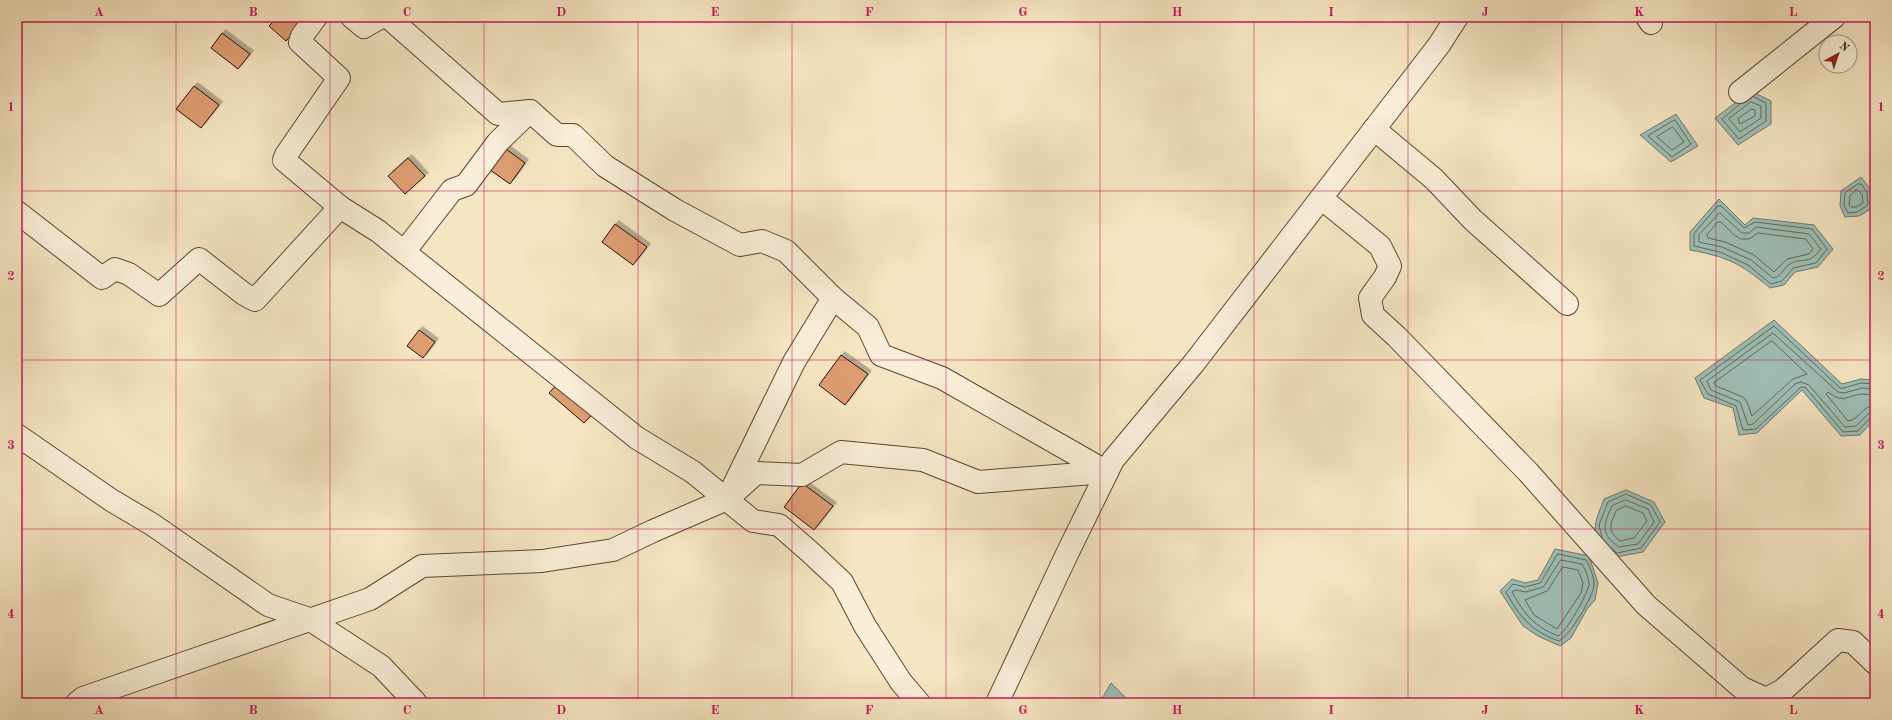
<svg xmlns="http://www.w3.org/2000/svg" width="1892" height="720" viewBox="0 0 1892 720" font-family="'Old Standard TT',serif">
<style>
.water{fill:#9dbfb7;stroke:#6d7971}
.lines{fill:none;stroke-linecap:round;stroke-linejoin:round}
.shore{stroke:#60685f;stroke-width:1}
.building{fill:#dd9d73;stroke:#241107;filter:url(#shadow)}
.minor-casing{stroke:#584636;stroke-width:24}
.minor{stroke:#f9eed7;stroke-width:22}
.grid{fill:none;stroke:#c2185b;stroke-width:1;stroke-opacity:0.55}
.neatline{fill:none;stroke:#c2185b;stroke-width:1.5}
.grid-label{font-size:13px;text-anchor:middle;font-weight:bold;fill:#c2185b}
</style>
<defs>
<filter id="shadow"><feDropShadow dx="3.5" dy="-3.5" stdDeviation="0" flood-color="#0004"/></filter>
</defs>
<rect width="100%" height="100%" fill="#f6e5c2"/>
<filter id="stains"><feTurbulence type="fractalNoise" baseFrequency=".005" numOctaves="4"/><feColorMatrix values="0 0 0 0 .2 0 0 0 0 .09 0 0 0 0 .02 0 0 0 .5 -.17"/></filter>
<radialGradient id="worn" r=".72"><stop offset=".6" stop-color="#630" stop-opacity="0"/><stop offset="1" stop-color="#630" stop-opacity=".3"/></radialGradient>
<g class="water">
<path d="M1751 91 1771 101V124L1738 145 1715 118Z"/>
<path d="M1676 114 1698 146 1671 162 1640 135Z"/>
<path d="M1861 177 1871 190 1873 208 1859 216 1845 217 1840 206 1841 191Z"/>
<path d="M1719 199 1745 225 1753 218 1814 225 1833 249 1818 267 1795 272 1784 285 1770 288C1740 263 1728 257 1690 250V232Z"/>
<path d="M1774 320 1842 384 1861 379 1875 380V419L1860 435 1841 436 1802 390 1757 433 1739 435 1733 408 1704 398 1695 378Z"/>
<path d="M1626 490 1654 502 1665 522 1643 552 1616 557C1589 534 1592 530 1604 499Z"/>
<path d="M1555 549 1589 556 1598 583 1595 600 1587 609 1571 638 1560 646 1538 636 1523 626 1500 591 1512 579 1525 583 1538 580Z"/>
<path d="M1111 683 1131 703H1097L1095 700 1103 697Z"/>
</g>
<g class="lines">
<g class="shore">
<path d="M1751 102 1761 106V118L1740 132 1729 119Z"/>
<path d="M1740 104 1722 119 1739 139 1766 121V103L1754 97"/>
<path d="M1752 109 1755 110V116L1740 124 1738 119Z"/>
<path d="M1675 120 1691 144 1672 157 1648 136Z"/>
<path d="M1673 127 1684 142 1672 150 1657 137Z"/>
<path d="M1858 184H1861L1867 192 1868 205 1857 212 1848 213 1844 205 1845 193Z"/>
<path d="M1857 190 1862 194 1863 203 1856 207H1851L1849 205 1850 196Z"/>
<path d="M1718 206H1721L1744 228 1755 222 1812 229 1827 249 1816 263 1793 268 1782 281 1771 284 1748 265 1720 252 1694 246V234Z"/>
<path d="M1720 213 1742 233H1749L1756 227 1809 234 1821 249C1807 267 1803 256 1790 264 1782 269 1782 277 1773 278L1751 260 1722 247 1699 242V235Z"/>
<path d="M1718 222H1721L1734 235 1741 239H1749L1758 233 1806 239 1813 249 1809 254 1787 259 1774 272 1754 255 1725 242 1708 238 1707 235Z"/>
<path d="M1772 341 1807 374 1793 379 1752 416 1747 402 1743 397 1716 386 1714 383Z"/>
<path d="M1875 384 1861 383 1844 388H1840L1774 326 1700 380 1708 394 1736 406 1743 430 1756 429 1801 387 1806 388 1843 432 1858 431 1871 417 1875 416"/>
<path d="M1875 389 1862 388 1844 393 1838 392 1773 333 1707 381 1711 390 1740 402 1748 425 1753 424 1795 384 1801 382 1809 385 1845 427 1856 426 1868 414 1875 411"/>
<path d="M1875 395C1871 395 1866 394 1862 394 1846 396 1844 404 1828 392L1826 394 1848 421C1859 420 1862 406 1875 405"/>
<path d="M1626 500 1648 509 1654 522 1638 544 1619 547C1600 534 1603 525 1612 506Z"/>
<path d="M1626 506 1643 513 1647 521 1634 538 1620 541C1607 531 1610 525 1616 511Z"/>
<path d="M1602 537 1599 525 1608 502 1626 494 1651 505 1660 522 1641 548 1617 553 1611 548"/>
<path d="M1558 554 1586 560C1590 567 1594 576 1594 584 1594 596 1570 635 1559 641 1531 631 1520 617 1506 592L1513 584 1525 587 1540 583Z"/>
<path d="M1561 560 1582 564C1586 570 1589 579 1589 585 1587 595 1567 631 1558 636 1534 626 1525 615 1512 592L1515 590 1526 592 1543 587Z"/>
<path d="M1563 567 1578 570 1583 583 1581 593 1557 629 1534 615 1525 600 1547 591Z"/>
</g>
</g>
<g class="building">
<path d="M278 17H299L304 22 286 41 269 26Z"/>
<path d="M222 33 250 54 238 69 211 48Z"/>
<path d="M194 86 219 105 201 128 176 109Z"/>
<path d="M506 149 525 163 510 184 490 170Z"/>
<path d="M408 158 425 176 405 194 388 176Z"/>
<path d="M615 224 647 247 633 265 602 242Z"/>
<path d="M419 330 435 342 423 358 407 346Z"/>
<path d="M841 355 868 374 845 405 819 385Z"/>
<path d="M562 379 597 409 584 423 549 393Z"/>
<path d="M802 483 833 506 814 530 784 507Z"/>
</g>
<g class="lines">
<g class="minor-casing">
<g id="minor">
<path d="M316 17 302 36 300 42 339 78 286 155 284 160 340 207"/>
<path d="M352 17 364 27 381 17"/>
<path d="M388 17 498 114 530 111 557 135H573L605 166 675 210 740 245 762 241 786 251 833 298 868 327 881 355 942 378 1107 472"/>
<path d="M1647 17 1651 23"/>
<path d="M1740 92 1834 17"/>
<path d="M1374 129 1434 179 1473 220 1567 304"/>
<path d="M1321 198 1380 246 1390 266 1385 277 1370 298 1373 315 1397 337 1528 472 1646 605 1742 688 1766 699 1783 690 1838 640 1853 642 1875 663"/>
<path d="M17 212 102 278 115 269 129 274 159 295 199 259 244 294 255 300 340 207 378 231 637 438 693 472 753 521 779 525 810 552 842 582 865 626 901 682 919 703"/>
<path d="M404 252 452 190 466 185 498 142 530 111"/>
<path d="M17 435 111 500 153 525 268 605 309 619 381 666 416 703"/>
<path d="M733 487 794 362 833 298"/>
<path d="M77 703 83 698 370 599 422 566 542 561 613 550 653 531 727 499 756 473 802 475 841 452 923 460 978 482 1107 472"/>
<path d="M997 703 1067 554 1113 460 1194 363 1439 45 1457 17"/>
</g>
</g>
<use href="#minor" class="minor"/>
</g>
<path class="grid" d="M176 17V703M330 17V703M484 17V703M638 17V703M792 17V703M946 17V703M1100 17V703M1254 17V703M1408 17V703M1562 17V703M1716 17V703M17 191H1875M17 360H1875M17 529H1875"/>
<rect width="1892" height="720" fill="none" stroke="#f6e5c2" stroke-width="44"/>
<g transform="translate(1838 54) rotate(40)"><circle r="19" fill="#f9eed7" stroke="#a49684"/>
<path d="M0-3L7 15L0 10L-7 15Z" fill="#8f2418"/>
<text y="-6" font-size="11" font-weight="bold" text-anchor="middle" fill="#241107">N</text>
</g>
<rect x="22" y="22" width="1848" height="676" class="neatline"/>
<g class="grid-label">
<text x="99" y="16">A</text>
<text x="253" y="16">B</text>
<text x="407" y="16">C</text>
<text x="561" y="16">D</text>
<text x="715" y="16">E</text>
<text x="869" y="16">F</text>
<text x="1023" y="16">G</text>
<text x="1177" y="16">H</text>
<text x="1331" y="16">I</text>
<text x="1485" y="16">J</text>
<text x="1639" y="16">K</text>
<text x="1793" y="16">L</text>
<text x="11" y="111">1</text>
<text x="1881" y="111">1</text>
<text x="11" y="280">2</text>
<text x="1881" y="280">2</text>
<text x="11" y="449">3</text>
<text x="1881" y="449">3</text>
<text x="11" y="618">4</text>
<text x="1881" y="618">4</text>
<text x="99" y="714">A</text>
<text x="253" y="714">B</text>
<text x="407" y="714">C</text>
<text x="561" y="714">D</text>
<text x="715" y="714">E</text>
<text x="869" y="714">F</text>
<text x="1023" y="714">G</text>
<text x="1177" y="714">H</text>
<text x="1331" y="714">I</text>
<text x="1485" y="714">J</text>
<text x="1639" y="714">K</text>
<text x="1793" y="714">L</text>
</g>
<rect width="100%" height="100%" filter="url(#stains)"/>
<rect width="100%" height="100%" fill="url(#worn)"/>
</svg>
